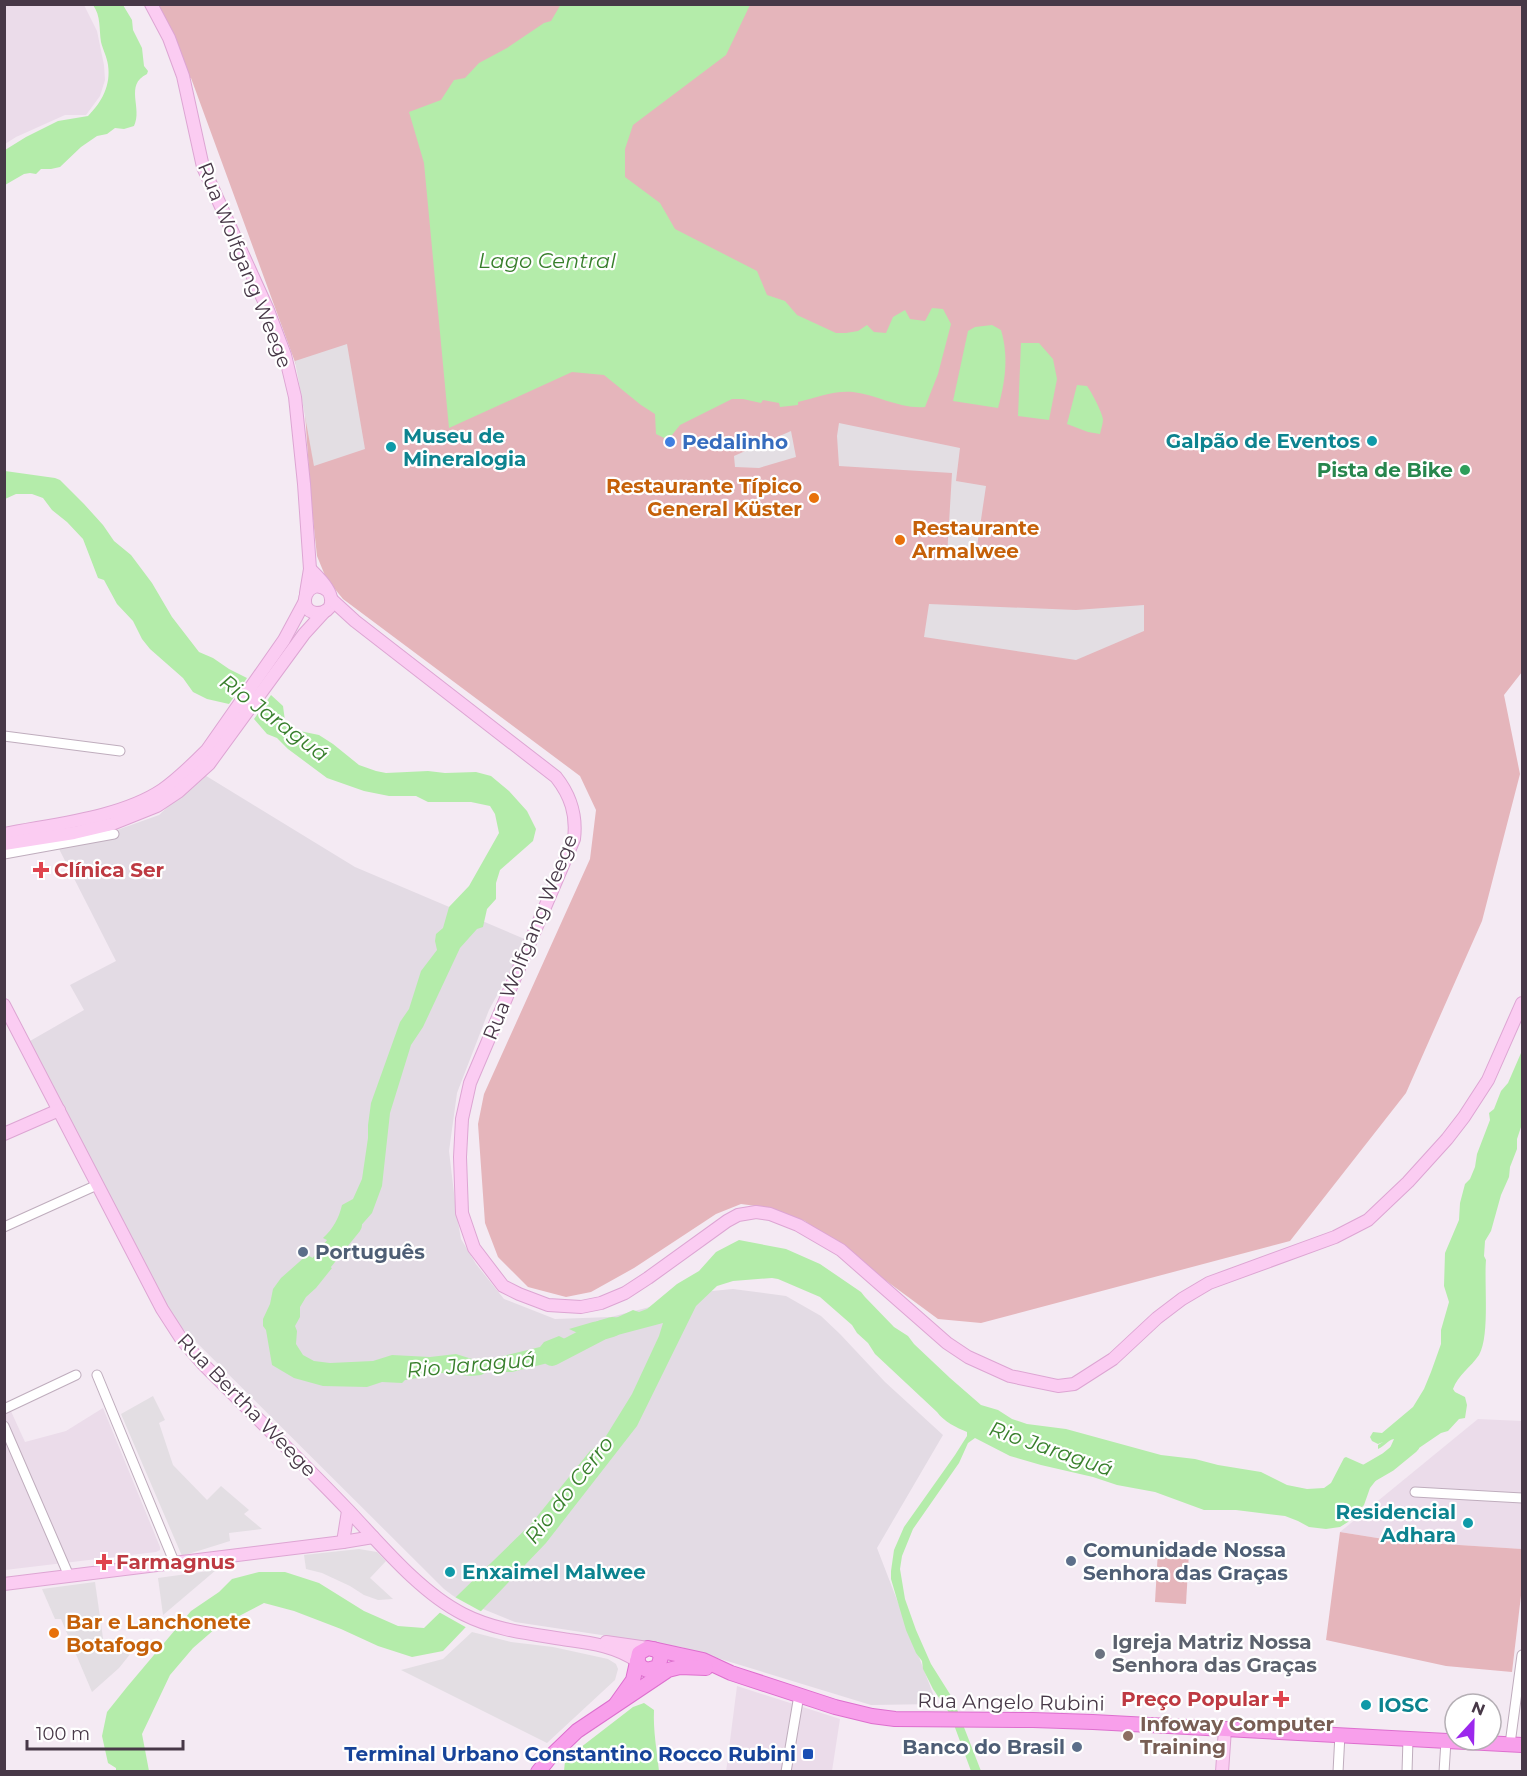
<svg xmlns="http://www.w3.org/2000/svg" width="1527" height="1776" viewBox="0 0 1527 1776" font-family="Montserrat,sans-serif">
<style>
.residential{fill:#ebdcea}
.industrial{fill:#e3dbe4}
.green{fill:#e5b5bb}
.parking{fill:#e3dee3}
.water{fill:#b4ecaa}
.pier{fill:#f4eaf3}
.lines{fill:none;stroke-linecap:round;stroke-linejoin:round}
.river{stroke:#b4ecaa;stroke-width:20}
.street-casing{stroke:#bfadbd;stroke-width:11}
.secondary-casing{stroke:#dda5d3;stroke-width:14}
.primary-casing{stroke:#dd6fce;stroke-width:16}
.street{stroke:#fff;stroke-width:9}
.secondary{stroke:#fbccf2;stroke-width:12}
.primary{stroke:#f89feb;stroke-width:14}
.culture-dot{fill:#0f9aa8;stroke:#fff;stroke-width:2}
.shop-dot{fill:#3f7fe0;stroke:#fff;stroke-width:2}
.leisure-dot{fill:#2e9e5b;stroke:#fff;stroke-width:2}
.food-dot{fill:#e8710a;stroke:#fff;stroke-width:2}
.health-dot{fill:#e0444e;stroke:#fff;stroke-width:2}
.service-dot{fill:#5c6f8a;stroke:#fff;stroke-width:2}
.worship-dot{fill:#6b7280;stroke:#fff;stroke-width:2}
.education-dot{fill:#8d6e63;stroke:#fff;stroke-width:2}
.transit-dot{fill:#1a4fb4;stroke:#fff;stroke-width:2}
.labels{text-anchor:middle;stroke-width:4.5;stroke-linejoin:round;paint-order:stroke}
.street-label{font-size:20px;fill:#473847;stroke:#fff}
.culture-label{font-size:20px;font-weight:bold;fill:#0d838f;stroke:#fff;text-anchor:start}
.shop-label{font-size:20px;font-weight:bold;fill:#366cbe;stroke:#fff;text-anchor:start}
.leisure-label{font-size:20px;font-weight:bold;fill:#27864d;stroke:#fff;text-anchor:end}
.food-label{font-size:20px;font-weight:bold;fill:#c56008;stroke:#fff;text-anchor:start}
.health-label{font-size:20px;font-weight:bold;fill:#be3a42;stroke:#fff;text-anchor:start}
.service-label{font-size:20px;font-weight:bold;fill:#4e5e75;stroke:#fff;text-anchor:start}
.worship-label{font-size:20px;font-weight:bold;fill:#5b616d;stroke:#fff;text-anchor:start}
.education-label{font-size:20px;font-weight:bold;fill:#785e54;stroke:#fff;text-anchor:start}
.transit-label{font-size:20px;font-weight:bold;fill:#164399;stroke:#fff;text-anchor:end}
.water-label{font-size:21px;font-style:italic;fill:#387f2c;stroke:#fff}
</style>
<rect width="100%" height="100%" fill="#f4eaf3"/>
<g class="residential">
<path d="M5 4 84 5 97 31 104 65 105 80 100 96 86 115H65L16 137 5 144Z"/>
<path d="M4 1396 25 1442 66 1431 103 1408 160 1547V1550L156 1552 5 1570Z"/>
<path d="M1478 1419 1522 1421V1549L1396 1541 1340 1532Z"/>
<path d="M737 1686 840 1719 832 1771 726 1772Z"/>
</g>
<path class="industrial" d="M203 774 355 867 527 940 489 1010 457 1093 449 1151 456 1210 461 1239 476 1264 504 1299 555 1319 611 1317 712 1291 733 1289 786 1296 821 1316 840 1334 885 1382 943 1435 877 1548 937 1704 871 1705 681 1647 515 1622 456 1598 444 1589 171 1317 30 1041 84 1010 70 985 116 961 57 845 106 834 159 815Z"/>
<g class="green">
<path d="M148 5H1522V672L1504 695 1520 774 1482 921 1406 1093 1290 1241 981 1323 938 1319 805 1221 771 1208 741 1204 716 1214 634 1268 591 1292 566 1297 528 1287 498 1257 485 1223 478 1124 484 1094 590 859 596 810 580 776 343 599 326 578 317 556 311 500 303 384 191 78 179 83 166 35Z"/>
<path d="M1340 1532 1396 1541 1522 1549V1587L1512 1672 1446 1666 1326 1640Z"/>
<path d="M1158 1550 1189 1552 1186 1604 1155 1602Z"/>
</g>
<g class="parking">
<path d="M347 344 365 449 314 466 295 361Z"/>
<path d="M839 423 960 448 956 481 986 486 975 560 947 557 952 473 839 466 837 436Z"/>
<path d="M791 431 796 457 759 468 735 467 734 456Z"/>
<path d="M929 604 1076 610 1144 605V631L1076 660 924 637Z"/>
<path d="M153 1396 165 1420 159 1423 173 1465 207 1500 221 1486 249 1510 244 1514 262 1529 229 1533 230 1541 182 1556 121 1414Z"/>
<path d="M359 1549 377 1552 386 1561 370 1578 393 1599 378 1600 364 1595 350 1586 322 1573 306 1569 304 1555Z"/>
<path d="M216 1570 163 1615 158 1578Z"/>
<path d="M95 1582 105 1652 131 1653 119 1668 92 1692 61 1619H55L42 1589Z"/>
<path d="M472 1632 511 1642 553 1647 608 1659 616 1664 618 1669 615 1680 547 1743 401 1670 443 1659Z"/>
</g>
<g class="water">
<path d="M561 4 750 5 726 55 633 125 625 149V177L660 203 675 229 757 271 767 295 785 301 797 315 836 333H846L858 331 867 325 874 332 886 333 893 317 905 310 910 319 925 321 932 308 943 309 951 324 938 374 925 407C899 409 878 395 853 392 835 390 815 398 798 402V405L780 407 779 403 763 400 761 403 743 399H732L680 425 668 440 656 434 655 414 641 405 604 375 572 372 449 428 424 163 409 112 441 100 454 80 465 78 479 63 507 48 544 23 551 21Z"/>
<path d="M93 5H123L132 20 133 30 142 48 144 66 148 71 147 74C124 85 143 108 134 126L124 129 115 128 107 134 97 136 81 147 60 167 51 169H41L36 174 30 173 24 174 5 185V150L26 137 58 121 88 116C102 102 111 85 108 65 107 57 103 50 101 42 99 29 101 16 93 5Z"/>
<path d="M992 325 1001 330C1009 357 1005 382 998 408L953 401 968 331 975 327Z"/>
<path d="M1021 343H1039L1053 359 1057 379 1049 420 1018 416Z"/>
<path d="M1077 385 1087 386C1092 393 1101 410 1103 419 1103 424 1101 429 1100 434L1088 432 1067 424Z"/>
<path d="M5 471 55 478 60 480 84 504 103 525 114 541 131 555 152 583 172 617 199 652 213 658 229 669 247 678 229 704 207 699 193 692 183 678 150 649 142 639 133 621 117 604 104 580 98 578 83 539 67 522 52 510 43 498 32 494H16L5 499Z"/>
<path d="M271 695 283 706 285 721 290 729 319 735 333 744 359 765 376 771 386 773 428 771 445 773 476 772 491 776 509 791 527 811 536 829 533 841 500 870 496 883V899L487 909 483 927 477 929 460 948 423 1027 411 1045 390 1113 382 1186 372 1213 350 1238 344 1249 323 1238C333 1229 339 1218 342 1205L353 1199 362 1179 368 1138V1125L371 1103 400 1022 409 1009 421 971 437 950 435 941 436 934 443 928 449 907 469 886 499 833 495 814 490 806 471 802H428L416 796H389L364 791 327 778 288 749 277 738 267 734 254 719Z"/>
<path d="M1522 1045V1124L1517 1139V1149L1510 1167 1509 1177 1501 1195 1491 1231 1485 1241 1484 1256 1486 1260C1484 1284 1490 1336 1479 1355 1471 1367 1458 1375 1453 1389L1455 1392 1465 1397 1467 1405 1465 1418 1459 1419 1448 1431 1441 1433 1416 1450 1377 1479 1370 1488 1364 1505 1348 1522 1340 1527 1326 1529 1309 1527 1298 1521 1285 1516 1236 1510H1204L1155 1492 1117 1485 1093 1477 1041 1465 1010 1456 975 1438 968 1443 959 1463 913 1529 902 1556 900 1569 905 1599 916 1630 931 1664 953 1699 981 1771H971L950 1714 933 1689 923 1669 922 1661 916 1653 906 1630 891 1579V1571L894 1550 904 1527 955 1455 967 1436V1432C957 1428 943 1421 937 1412L875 1354 868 1343 857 1333 852 1325 820 1297 778 1279 772 1278 733 1281 717 1286 696 1306 637 1426 546 1543 443 1651 412 1657 378 1646 341 1629 294 1611 264 1603 216 1628 193 1648 170 1675 142 1734 149 1771H116V1768L108 1763 102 1736 107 1712 127 1687 191 1611 219 1592 232 1579 259 1572H285L319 1583 364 1611 398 1626 424 1628 531 1524 590 1451 603 1441 632 1394 659 1336 663 1323 595 1341 569 1329 593 1322 618 1317 633 1310 639 1312 647 1309 677 1284 699 1271 716 1252 739 1240 786 1249 820 1264 861 1292 865 1297 894 1327 908 1336 914 1344 950 1378 981 1405 998 1410 1012 1419 1027 1424 1066 1429 1161 1455 1195 1459 1218 1465 1261 1472 1287 1485 1307 1489 1324 1488 1331 1483 1344 1458 1346 1457 1364 1465 1382 1467 1385 1463 1389 1462 1386 1457 1394 1439C1388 1440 1385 1446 1378 1449V1445L1383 1442 1378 1444 1372 1441 1370 1437 1373 1432 1382 1433 1413 1407 1424 1389 1431 1372 1441 1344V1330L1449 1302 1444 1286 1445 1253 1459 1220 1460 1203 1465 1184 1470 1179 1475 1167 1477 1154 1490 1120 1489 1113 1494 1109 1501 1091 1508 1083 1521 1053Z"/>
<path d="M307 1255 332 1268 316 1288 306 1297 300 1307V1317L295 1326 297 1331 296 1344 303 1355 314 1361 330 1363 373 1361 392 1355 430 1357 456 1354 472 1359 494 1358 540 1347 544 1342 559 1336 581 1347 569 1350 548 1363 512 1372H487L481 1375 471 1376 442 1373 429 1374 417 1378 405 1380 402 1383 382 1382 367 1387 323 1386 294 1378 272 1365 266 1330 263 1326V1319L270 1304 273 1289 281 1278Z"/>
<path d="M644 1703 654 1710C653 1731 657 1751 659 1771H564L565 1761 576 1751 633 1707Z"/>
</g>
<path class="pier" d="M453 1596 484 1613 469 1629 437 1611Z"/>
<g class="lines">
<g class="river">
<path d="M306 1282 352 1225"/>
<path d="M552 1356 602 1330 612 1327"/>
<path d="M1357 1480 1388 1462 1410 1444"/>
</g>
<g class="street-casing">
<g id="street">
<path d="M4 736 120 751"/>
<path d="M4 854 114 834"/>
<path d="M4 1227 97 1185"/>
<path d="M97 1375 175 1564"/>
<path d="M4 1409 76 1375"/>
<path d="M4 1426 69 1576"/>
<path d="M1415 1492 1522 1498"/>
<path d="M1510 1744 1522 1655"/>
<path d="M786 1772 799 1695"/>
<path d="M1338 1772 1340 1734"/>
<path d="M1407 1772 1408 1739"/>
<path d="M1444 1772 1446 1741"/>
</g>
</g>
<g class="secondary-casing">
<g id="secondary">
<path d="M151 4 169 38 183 76 203 167 268 310 285 355 295 397 304 484 310 569 306 593"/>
<path d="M310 569C318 577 338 595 329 608 326 612 321 613 316 613 294 610 308 574 328 591"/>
<path d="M332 600 355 621 556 777C571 796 577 815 574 839L470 1083 462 1119 460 1157 462 1213 474 1248 503 1286 519 1294 548 1305 581 1307 601 1303 625 1293 648 1278 727 1221 738 1215 756 1212 770 1214 798 1225 841 1250 947 1343 968 1357 1010 1376 1058 1386 1074 1384 1113 1359 1157 1318 1182 1299 1209 1283 1335 1237 1368 1220 1408 1182 1447 1139 1464 1117 1488 1080 1522 1003"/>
<path d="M4 834C53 824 120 818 162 790 178 779 193 764 207 750L284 640 305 601"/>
<path d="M4 844 74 833 112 824 157 806 178 792 209 764 304 634 325 611"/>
<path d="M4 1005 162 1309 182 1340 202 1363C251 1412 301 1461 349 1511 382 1546 421 1593 463 1614 496 1631 533 1634 569 1640 593 1643 617 1647 637 1661"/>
<path d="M4 1134 59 1110"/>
<path d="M343 1542 348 1511"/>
<path d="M4 1584 343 1542 373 1537"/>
<path d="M606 1642 648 1648"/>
<path d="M1222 1772 1225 1729"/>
</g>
</g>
<g class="primary-casing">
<g id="primary">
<path d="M637 1661 641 1667 647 1670 658 1667 661 1657 658 1651 653 1649"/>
<path d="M616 1704 633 1680 639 1653 648 1648 703 1660 731 1673 835 1707 872 1716 895 1719 1033 1720 1093 1722 1522 1745"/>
<path d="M538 1772 551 1756 577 1731 668 1670 680 1667 706 1668"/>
</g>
</g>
<use href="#street" class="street"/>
<use href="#secondary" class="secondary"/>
<use href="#primary" class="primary"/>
</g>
<g class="culture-dot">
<circle cx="1372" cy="441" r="6"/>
<circle cx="391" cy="447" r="6"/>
<circle cx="1468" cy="1523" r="6"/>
<circle cx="450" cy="1572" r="6"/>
<circle cx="1366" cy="1705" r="6"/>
</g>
<circle class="shop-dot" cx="670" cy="442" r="6"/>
<circle class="leisure-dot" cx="1465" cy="470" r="6"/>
<g class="food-dot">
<circle cx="814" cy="498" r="6"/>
<circle cx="900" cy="540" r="6"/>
<circle cx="54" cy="1633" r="6"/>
</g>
<g class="health-dot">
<path d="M38 861h6v6h6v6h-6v6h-6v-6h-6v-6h6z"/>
<path d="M101 1553h6v6h6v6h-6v6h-6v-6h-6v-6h6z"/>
<path d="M1278 1690h6v6h6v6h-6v6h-6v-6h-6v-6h6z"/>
</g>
<g class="service-dot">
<circle cx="303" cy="1252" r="6"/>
<circle cx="1071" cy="1561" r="6"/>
<circle cx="1077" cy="1747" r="6"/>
</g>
<circle class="worship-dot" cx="1100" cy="1654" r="6"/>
<circle class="education-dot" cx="1128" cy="1736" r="6"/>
<rect class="transit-dot" x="802" y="1748" width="12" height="12" rx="3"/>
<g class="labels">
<g class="street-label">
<text transform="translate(245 265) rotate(68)" y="7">Rua Wolfgang Weege</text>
<text transform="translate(530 937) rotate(-68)" y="7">Rua Wolfgang Weege</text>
<text transform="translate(247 1405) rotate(46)" y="7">Rua Bertha Weege</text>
<text transform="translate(1011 1702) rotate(1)" y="7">Rua Angelo Rubini</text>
</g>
<g class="culture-label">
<text x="403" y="443">Museu de<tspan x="403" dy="23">Mineralogia</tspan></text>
<text x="1360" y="448" text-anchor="end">Galpão de Eventos</text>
<text x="1456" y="1519" text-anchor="end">Residencial<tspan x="1456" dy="23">Adhara</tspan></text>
<text x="462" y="1579">Enxaimel Malwee</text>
<text x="1378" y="1712">IOSC</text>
</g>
<g class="shop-label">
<text x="682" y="449">Pedalinho</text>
</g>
<g class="leisure-label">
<text x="1453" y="477">Pista de Bike</text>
</g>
<g class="food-label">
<text x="802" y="493" text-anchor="end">Restaurante Típico<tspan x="802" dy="23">General Küster</tspan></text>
<text x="912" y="535">Restaurante<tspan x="912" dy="23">Armalwee</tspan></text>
<text x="66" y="1629">Bar e Lanchonete<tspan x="66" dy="23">Botafogo</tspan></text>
</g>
<g class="health-label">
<text x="54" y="877">Clínica Ser</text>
<text x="116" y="1569">Farmagnus</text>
<text x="1269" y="1706" text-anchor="end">Preço Popular</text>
</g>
<g class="service-label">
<text x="315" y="1259">Português</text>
<text x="1083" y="1557">Comunidade Nossa<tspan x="1083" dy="23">Senhora das Graças</tspan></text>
<text x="1065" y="1754" text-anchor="end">Banco do Brasil</text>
</g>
<g class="worship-label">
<text x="1112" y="1649">Igreja Matriz Nossa<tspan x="1112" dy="23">Senhora das Graças</tspan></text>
</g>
<g class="education-label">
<text x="1140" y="1731">Infoway Computer<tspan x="1140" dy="23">Training</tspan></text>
</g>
<g class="transit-label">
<text x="796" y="1761">Terminal Urbano Constantino Rocco Rubini</text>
</g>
<g class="water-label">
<text x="547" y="268">Lago Central</text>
<text transform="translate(274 718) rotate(37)" y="7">Rio Jaraguá</text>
<text transform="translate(471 1365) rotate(-5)" y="7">Rio Jaraguá</text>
<text transform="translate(1051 1449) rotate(19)" y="7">Rio Jaraguá</text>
<text transform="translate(569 1490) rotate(-52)" y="7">Rio do Cerro</text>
</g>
</g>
<rect width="1527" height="1776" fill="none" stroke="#473847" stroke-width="12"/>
<g transform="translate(1473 1722) rotate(22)"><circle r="28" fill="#ffffff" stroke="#b5afb5" stroke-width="1.5"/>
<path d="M0-4.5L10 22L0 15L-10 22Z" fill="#9c28ed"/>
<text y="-9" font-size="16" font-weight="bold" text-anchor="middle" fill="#473847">N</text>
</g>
<path d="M27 1740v9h156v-9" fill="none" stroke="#473847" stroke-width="3"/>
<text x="36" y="1740" font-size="18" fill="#473847" stroke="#ffffff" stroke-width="4.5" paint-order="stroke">100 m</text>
</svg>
